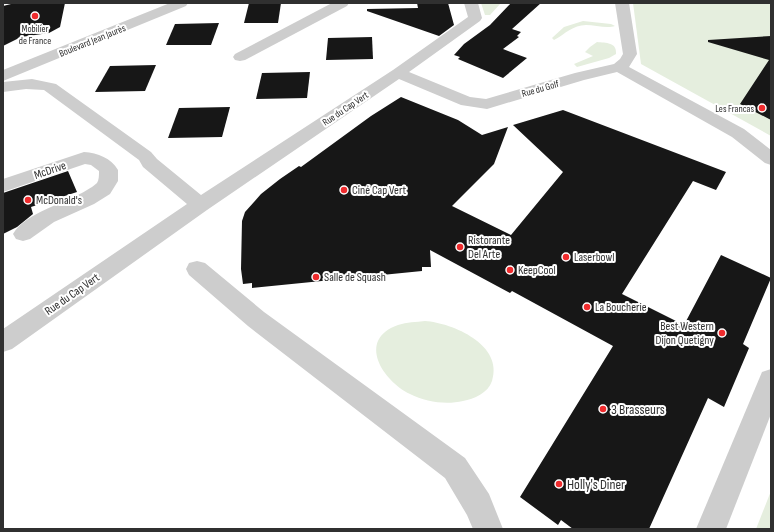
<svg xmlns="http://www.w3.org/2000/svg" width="774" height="532" viewBox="0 0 774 532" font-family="'Sofia Sans Condensed',sans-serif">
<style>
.green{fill:#e5eede}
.building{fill:#171717}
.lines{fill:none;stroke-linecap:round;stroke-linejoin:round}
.minor{fill:#cdcdcd;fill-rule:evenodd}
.poi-dot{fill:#ef2b2d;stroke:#fff;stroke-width:1.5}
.labels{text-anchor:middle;stroke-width:4;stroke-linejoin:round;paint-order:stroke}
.far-poi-label{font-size:10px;fill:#303030;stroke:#fff}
.far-street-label{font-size:10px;fill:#303030;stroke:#fff}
.street-label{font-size:12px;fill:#303030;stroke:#fff}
.poi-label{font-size:12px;fill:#303030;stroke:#fff;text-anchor:start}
.near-poi-label{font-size:14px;fill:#303030;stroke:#fff;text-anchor:start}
</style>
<rect width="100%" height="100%" fill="#fff"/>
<g class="green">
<path d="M481 3H501L490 15H485Z"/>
<path d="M633 3H771V136L641 64Z"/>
<path d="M583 21 611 24 615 26C607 29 595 25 586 25 573 25 565 34 554 40L552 38 564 27Z"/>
<path d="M597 42C606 43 617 42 616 54L609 58 577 67 574 64 593 56 585 52 590 47Z"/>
<path d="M425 321C453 323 504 345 492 381 488 393 474 399 463 401 446 405 426 402 410 394 383 381 356 340 398 325 407 322 416 322 425 321Z"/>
<path d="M771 491V529H756Z"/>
</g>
<g class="building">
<path d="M15 3H65L60 27 49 33 21 37 3 46V6Z"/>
<path d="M249 3H281L278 23H244Z"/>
<path d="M417 3H448L454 25 439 36 367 11V9L418 8Z"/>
<path d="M511 3H541L512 29 521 32 517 36 519 37 503 49 527 58 503 78 458 59 460 57 454 55 464 44 490 25Z"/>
<path d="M219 23 211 45H166L175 24Z"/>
<path d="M771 36V120L740 104 769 60 708 42V40Z"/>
<path d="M372 37 373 59 326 60 328 38Z"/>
<path d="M156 65 145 91 95 92 110 66Z"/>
<path d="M310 72 307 98 256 99 262 73Z"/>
<path d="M401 97 458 120 482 135 508 127 494 164 452 206 511 235 563 172 513 125 563 110 726 172 716 190 693 181 622 294 684 325 721 255 771 278 743 344 749 348 724 407 708 398 649 529H573L561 520 558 525 520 497 613 346 512 291 510 293 430 250 431 267H422V271L252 288V283L243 284 241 269 242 221 245 212 261 194 280 179 299 166 301 167 371 116Z"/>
<path d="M230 107 222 137 168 138 179 108Z"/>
<path d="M68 171 77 192 31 207 33 214 17 227 3 234V193Z"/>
</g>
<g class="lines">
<g class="minor">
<path d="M170 3H188L186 6 3 81V70Z"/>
<path d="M332 3H349L347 6 245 60 240 61 235 60 233 57 235 54Z"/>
<path d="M464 3H478L482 18 480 21 409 72 470 97 486 99 575 73 614 64 620 59 623 54 615 3H629L637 54 629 67 744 129 771 150V165L765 163 732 137 617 72 584 80 487 109 461 105 399 79 207 210 12 349 3 352V329L187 204 143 167 139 160 44 90 26 89 3 92V82L32 79 56 84 151 152 157 159 201 195 393 70 468 17Z"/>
<path d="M84 152C98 153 111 158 118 170V181L110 194 94 204 54 222 30 239 23 241 16 239 13 234C25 213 66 203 87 190 90 188 94 186 97 183 99 180 99 175 99 171L91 165 85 164 3 192V179Z"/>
<path d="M197 261 205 263 264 312 465 458 489 494 503 529H473L467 515 445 478 248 326 189 275 186 269 189 263Z"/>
<path d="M771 369V414L726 529H696L762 372Z"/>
</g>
</g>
<g class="poi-dot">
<circle cx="35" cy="16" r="4"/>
<circle cx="762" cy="108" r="4"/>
<circle cx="344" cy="190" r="4"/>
<circle cx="28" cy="200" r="4"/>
<circle cx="460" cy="247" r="4"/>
<circle cx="566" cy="257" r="4"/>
<circle cx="510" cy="270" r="4"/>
<circle cx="316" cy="277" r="4"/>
<circle cx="587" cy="307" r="4"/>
<circle cx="722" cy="333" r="4"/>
<circle cx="603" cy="409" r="4"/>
<circle cx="559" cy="484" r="4"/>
</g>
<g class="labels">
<g class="far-poi-label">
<text x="35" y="32">Mobilier<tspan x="35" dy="12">de France</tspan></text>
<text x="754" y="112" text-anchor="end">Les Francas</text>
</g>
<g class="far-street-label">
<text transform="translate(92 40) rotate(-22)" y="4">Boulevard Jean Jaurès</text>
<text transform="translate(540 88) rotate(-16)" y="4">Rue du Golf</text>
<text transform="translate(345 108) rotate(-34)" y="4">Rue du Cap Vert</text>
</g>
<g class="street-label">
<text transform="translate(50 170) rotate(-19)" y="4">McDrive</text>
<text transform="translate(72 294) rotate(-35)" y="4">Rue du Cap Vert</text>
</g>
<g class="poi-label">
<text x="352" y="194">Ciné Cap Vert</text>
<text x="36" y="204">McDonald's</text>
<text x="468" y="244">Ristorante<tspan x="468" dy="14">Del Arte</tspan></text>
<text x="574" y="261">Laserbowl</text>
<text x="518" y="274">KeepCool</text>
<text x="324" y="281">Salle de Squash</text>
<text x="595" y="311">La Boucherie</text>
<text x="714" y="330" text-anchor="end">Best Western<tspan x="714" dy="14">Dijon Quetigny</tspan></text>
</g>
<g class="near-poi-label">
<text x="611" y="414">3 Brasseurs</text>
<text x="567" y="489">Holly's Diner</text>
</g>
</g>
<rect width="774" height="532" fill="none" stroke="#303030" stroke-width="8"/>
</svg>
